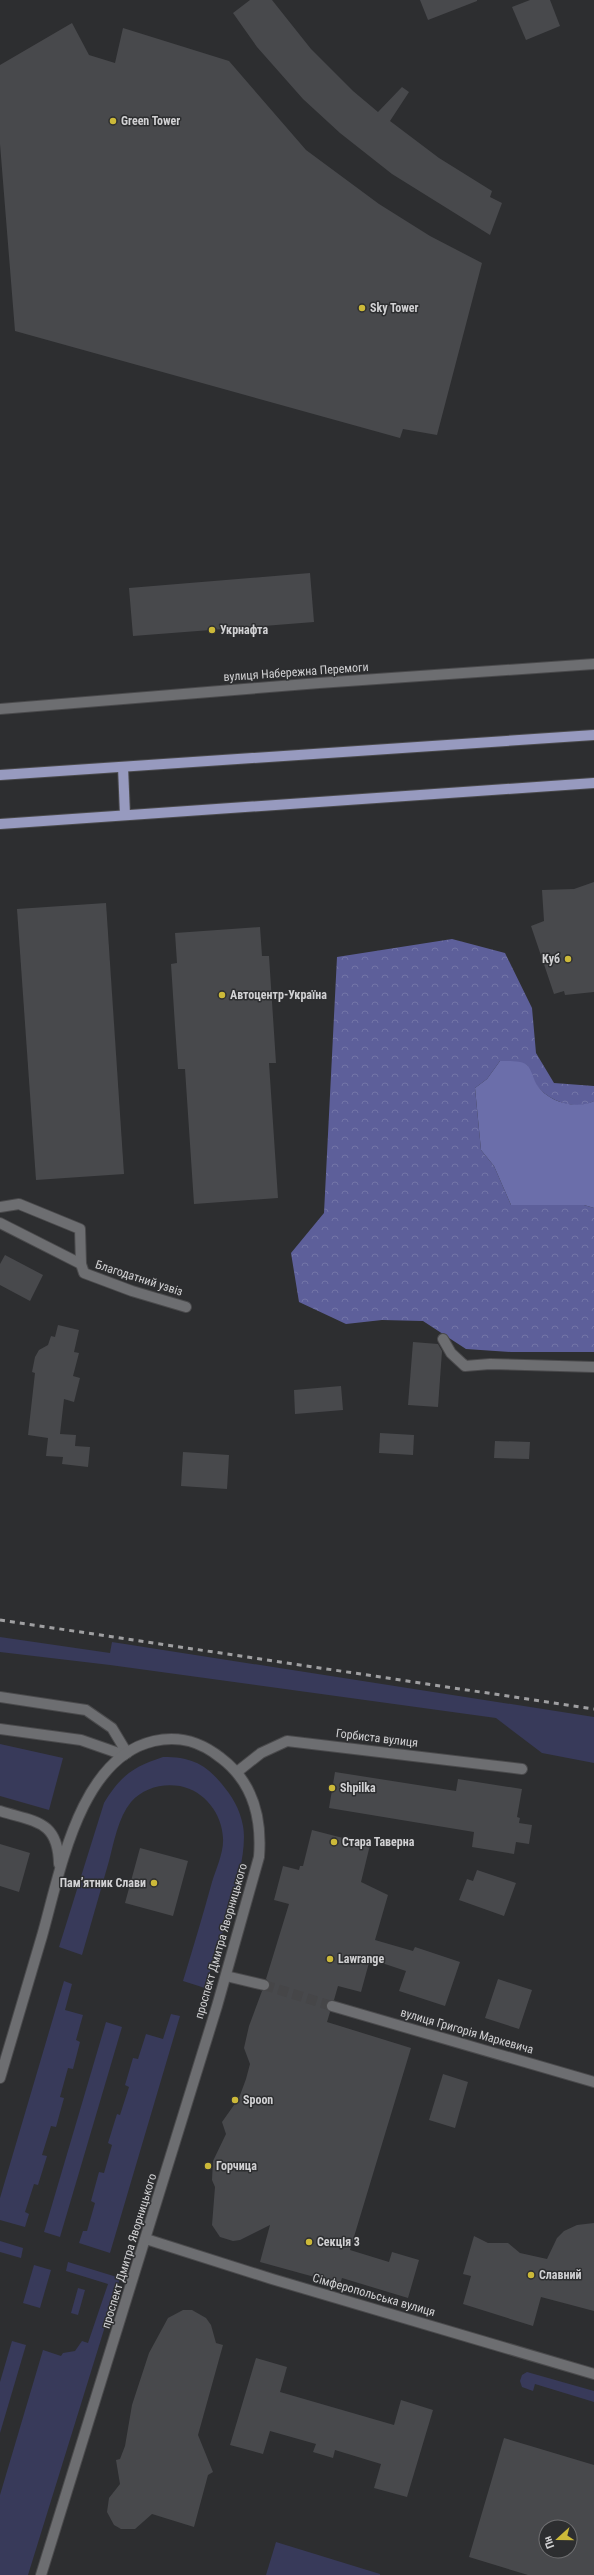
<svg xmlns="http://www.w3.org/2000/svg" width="594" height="2575" viewBox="0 0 594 2575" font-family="'Roboto Condensed',sans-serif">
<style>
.green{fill:#383a5a}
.forest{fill:url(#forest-crowns)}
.water{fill:#6b6eaa}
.building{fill:#48494c;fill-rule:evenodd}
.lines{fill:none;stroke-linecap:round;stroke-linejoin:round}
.minor-tunnel{stroke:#464648;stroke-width:10;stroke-dasharray:10 5;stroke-linecap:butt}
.pedestrian-casing{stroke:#4a4a4c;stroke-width:12}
.minor-casing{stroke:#4a4a4c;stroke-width:12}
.tertiary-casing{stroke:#4a4a4c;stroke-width:12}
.secondary-casing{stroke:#4a4a4c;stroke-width:12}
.primary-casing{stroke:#4a4a4c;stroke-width:12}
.pedestrian{stroke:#6d6e71;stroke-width:10}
.minor{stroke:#6d6e71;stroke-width:10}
.tertiary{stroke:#6d6e71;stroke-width:10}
.secondary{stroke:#6d6e71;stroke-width:10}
.primary{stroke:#979abf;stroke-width:10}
.rail{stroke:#9f9fa1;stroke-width:3;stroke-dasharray:5 5;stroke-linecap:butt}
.poi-dot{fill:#ccb939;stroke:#2d2e30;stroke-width:1.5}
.labels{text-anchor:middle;stroke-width:3;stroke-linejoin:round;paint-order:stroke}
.poi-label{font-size:12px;font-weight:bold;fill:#d1d1d3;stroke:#2d2e30;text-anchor:start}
.street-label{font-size:12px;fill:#d1d1d3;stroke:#2d2e30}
</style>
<defs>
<pattern id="forest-crowns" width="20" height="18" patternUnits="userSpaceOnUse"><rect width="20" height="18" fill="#5d5f9a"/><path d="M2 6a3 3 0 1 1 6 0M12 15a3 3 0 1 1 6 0" fill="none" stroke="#7375a7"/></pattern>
</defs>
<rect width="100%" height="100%" fill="#2d2e30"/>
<g class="green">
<path d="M0 1637 110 1653 112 1642 594 1717V1763L542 1753 496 1718 110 1665 0 1652Z"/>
<path d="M0 1744 63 1758 49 1810 0 1796Z"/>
<path d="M163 1757C190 1757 204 1763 221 1783 232 1796 240 1809 243 1826 250 1863 216 1949 205 1988L183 1981C193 1948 203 1915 212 1882 216 1869 224 1852 223 1838 222 1814 205 1791 180 1786 162 1783 143 1788 131 1802 118 1818 114 1842 109 1861 100 1892 91 1924 82 1955L59 1947 104 1803C121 1775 133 1767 163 1757Z"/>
<path d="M64 1981 72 1984 65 2010 83 2015 76 2040 80 2042 73 2069 68 2068 60 2097 64 2098 56 2127 51 2126 42 2155 47 2156 38 2185 34 2184 25 2212 29 2214 25 2227 0 2220V2198Z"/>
<path d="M171 2014 180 2016 110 2253 79 2243 83 2231H87L95 2203 91 2201 99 2172 104 2173 112 2145 108 2143 117 2114 120 2115 129 2087 125 2085 133 2058 138 2059 146 2034 163 2039Z"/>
<path d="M106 2022 122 2027 60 2237 44 2232Z"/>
<path d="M0 2241 23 2248 21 2258 0 2252Z"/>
<path d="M68 2262 120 2278 28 2575H0V2495L43 2350 61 2356 63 2353 75 2351 82 2341 88 2343 108 2284 66 2271Z"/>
<path d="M34 2265 51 2270 40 2308 23 2303Z"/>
<path d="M78 2288 85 2290 78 2315 71 2313Z"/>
<path d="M12 2341 26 2345 0 2433V2382Z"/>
<path d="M527 2372 594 2391V2402L535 2384 533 2391 522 2387 520 2381 522 2375Z"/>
<path d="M276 2542 380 2574V2575H266Z"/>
</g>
<path class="forest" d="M452 939 505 953 532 1008 536 1053 554 1083 594 1086V1101C576 1111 550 1102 537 1086 533 1080 530 1072 527 1065L500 1061 487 1079 475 1088 481 1150 494 1166 511 1205H584L594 1208V1352H511L466 1349 423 1321 382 1320 346 1324 299 1302 291 1253 324 1213 337 957Z"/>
<path class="water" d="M500 1061C507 1061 522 1060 527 1065 532 1070 533 1079 537 1085 548 1102 576 1110 594 1101V1208L584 1205H511L494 1166 481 1150 475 1088 487 1079Z"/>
<g class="building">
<path d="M250 0H272L311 49 353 91 378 112 402 87 409 92 390 121 439 158 492 191 490 197 502 203 490 235 392 174 340 133 303 99 257 47 233 13Z"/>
<path d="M420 0H477V1L428 20Z"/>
<path d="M530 0H550L560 26 526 40 512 7Z"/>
<path d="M72 23 89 55 115 63 123 28 229 61 306 150 379 204 430 236 482 263 437 435 403 429 400 438 15 331 0 144V65Z"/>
<path d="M310 573 314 622 133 636 129 588Z"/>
<path d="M594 882V992L565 995 564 991 554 994 531 926 544 921 542 890 574 889Z"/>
<path d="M106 903 124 1174 36 1180 17 909Z"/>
<path d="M260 927 262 956H269L276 1063H269L278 1198 194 1204 185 1069H178L175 1026 171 964 177 963 175 933Z"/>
<path d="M5 1255 43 1275 30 1301 0 1285V1264Z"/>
<path d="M58 1325 79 1330 74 1352 79 1353 73 1376 80 1378 74 1402 64 1399 60 1434 76 1435 75 1446 90 1447 88 1467 62 1464 63 1457 46 1456 48 1438 28 1435 35 1373 32 1372 35 1357 39 1350 48 1345 51 1336 55 1337Z"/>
<path d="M413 1342 438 1344 442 1351 438 1407 408 1405Z"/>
<path d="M341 1386 343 1410 295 1414 294 1390Z"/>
<path d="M380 1433 414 1435 413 1455 379 1453Z"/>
<path d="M495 1441 530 1442 529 1459 494 1458Z"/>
<path d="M183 1452 229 1455 227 1489 181 1486Z"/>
<path d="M335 1772 456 1791 458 1779 522 1789 517 1817 520 1818 519 1823 532 1825 529 1844 516 1842 514 1854 472 1847 474 1832 329 1808Z"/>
<path d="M312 1830 370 1845 361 1882 388 1895 375 1940 413 1951 415 1947 460 1962 445 2006 399 1991 406 1971 370 1959 361 1992 338 1986 334 2000 328 2001 326 2005 330 2012 327 2022 411 2048 350 2250 389 2262 392 2252 419 2260 408 2298 342 2278 340 2284 260 2262 270 2225 240 2240 233 2241 220 2237 212 2225 215 2187 212 2180 213 2161 226 2134 222 2122 239 2098 246 2079 250 2064 244 2048 249 2026 262 1991H266L270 1987V1983L266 1979 289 1904 274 1900 283 1866 299 1870 300 1866H303Z"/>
<path d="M0 1844 30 1853 19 1892 0 1886Z"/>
<path d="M140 1848 188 1861 173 1916 125 1903Z"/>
<path d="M477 1870 516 1883 504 1916 459 1900 467 1879 473 1881Z"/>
<path d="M498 1979 532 1990 519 2029 485 2018Z"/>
<path d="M443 2074 468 2082 455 2128 429 2120Z"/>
<path d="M594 2223V2311L541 2297 533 2326 463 2304 471 2276 463 2274 474 2236 488 2243H508L520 2253 547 2259 557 2238 564 2231 577 2225Z"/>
<path d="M183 2310H192L206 2318 211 2325 216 2343 223 2345 198 2435 213 2472 208 2475 194 2527 152 2514 135 2529H121L114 2525 107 2512 109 2498 120 2484 116 2460 120 2459 125 2446 132 2405 149 2353 168 2318Z"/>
<path d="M256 2358 287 2367 280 2392 394 2425 401 2400 433 2410 407 2497 374 2488 381 2464 335 2450 333 2458 313 2452 316 2444 270 2431 263 2454 230 2445Z"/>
<path d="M504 2438 594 2465V2575H528L469 2557ZM546 2527H570V2551H546Z"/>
</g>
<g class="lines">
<path class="minor-tunnel" d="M264 1985 332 2006"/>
<g class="pedestrian-casing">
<path id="pedestrian" d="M0 709 319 683 594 664"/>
</g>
<g class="minor-casing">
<g id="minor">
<path d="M0 1207 19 1204 80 1229 81 1264 84 1273 132 1291 186 1307"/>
<path d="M0 1223 81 1264"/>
<path d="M443 1339 451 1353 465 1366 490 1364 594 1367"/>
<path d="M0 1697 86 1710 112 1728 127 1753"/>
<path d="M237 1772 261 1753 287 1741 522 1769"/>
<path d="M226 1976 264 1985"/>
<path d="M332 2006 594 2082"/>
</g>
</g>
<g class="tertiary-casing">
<path id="tertiary" d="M146 2239 272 2279 594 2374"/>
</g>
<g class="secondary-casing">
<g id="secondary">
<path d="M0 1729 81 1740 124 1755"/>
<path d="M0 1811C35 1822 58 1820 59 1864"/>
<path d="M0 2078C14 2030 28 1983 42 1936 60 1873 79 1758 154 1741 180 1735 201 1742 221 1758 253 1782 262 1819 259 1857L217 2006 41 2575"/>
</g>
</g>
<g class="primary-casing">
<g id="primary">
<path d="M123 767 125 815"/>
<path d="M0 775 594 735"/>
<path d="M0 824 594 783"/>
</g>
</g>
<use href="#pedestrian" class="pedestrian"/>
<use href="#minor" class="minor"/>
<use href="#tertiary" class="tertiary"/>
<use href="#secondary" class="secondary"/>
<use href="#primary" class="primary"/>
<path class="rail" d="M0 1620 594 1709"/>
</g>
<g class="poi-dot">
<circle cx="113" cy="121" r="4"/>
<circle cx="362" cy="308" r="4"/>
<circle cx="212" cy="630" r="4"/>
<circle cx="568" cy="959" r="4"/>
<circle cx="222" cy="995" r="4"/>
<circle cx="332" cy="1788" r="4"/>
<circle cx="334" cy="1842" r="4"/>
<circle cx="154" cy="1883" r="4"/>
<circle cx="330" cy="1959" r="4"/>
<circle cx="235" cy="2100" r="4"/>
<circle cx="208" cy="2166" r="4"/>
<circle cx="309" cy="2242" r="4"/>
<circle cx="531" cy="2275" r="4"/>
</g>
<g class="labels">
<g class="poi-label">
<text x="121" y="125">Green Tower</text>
<text x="370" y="312">Sky Tower</text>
<text x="220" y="634">Укрнафта</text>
<text x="560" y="963" text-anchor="end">Куб</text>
<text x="230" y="999">Автоцентр-Україна</text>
<text x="340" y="1792">Shpilka</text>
<text x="342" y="1846">Стара Таверна</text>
<text x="146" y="1887" text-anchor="end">Пам’ятник Слави</text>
<text x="338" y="1963">Lawrange</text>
<text x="243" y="2104">Spoon</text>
<text x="216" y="2170">Горчица</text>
<text x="317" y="2246">Секція 3</text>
<text x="539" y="2279">Славний</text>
</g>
<g class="street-label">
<text transform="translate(296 672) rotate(-4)" y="4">вулиця Набережна Перемоги</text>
<text transform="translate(139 1278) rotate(18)" y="4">Благодатний узвіз</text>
<text transform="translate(377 1738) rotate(7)" y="4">Горбиста вулиця</text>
<text transform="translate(221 1941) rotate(-74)" y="4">проспект Дмитра Яворницького</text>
<text transform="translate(467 2031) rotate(16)" y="4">вулиця Григорія Маркевича</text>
<text transform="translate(129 2251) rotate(-73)" y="4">проспект Дмитра Яворницького</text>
<text transform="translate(374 2295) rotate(16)" y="4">Сімферопольська вулиця</text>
</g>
</g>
<g transform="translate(558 2539) rotate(249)"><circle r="19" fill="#2d2e30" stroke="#6f6f71"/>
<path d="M0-3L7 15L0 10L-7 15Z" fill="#ccb939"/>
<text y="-6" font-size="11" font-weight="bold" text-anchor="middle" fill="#d1d1d3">Пн</text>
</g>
</svg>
